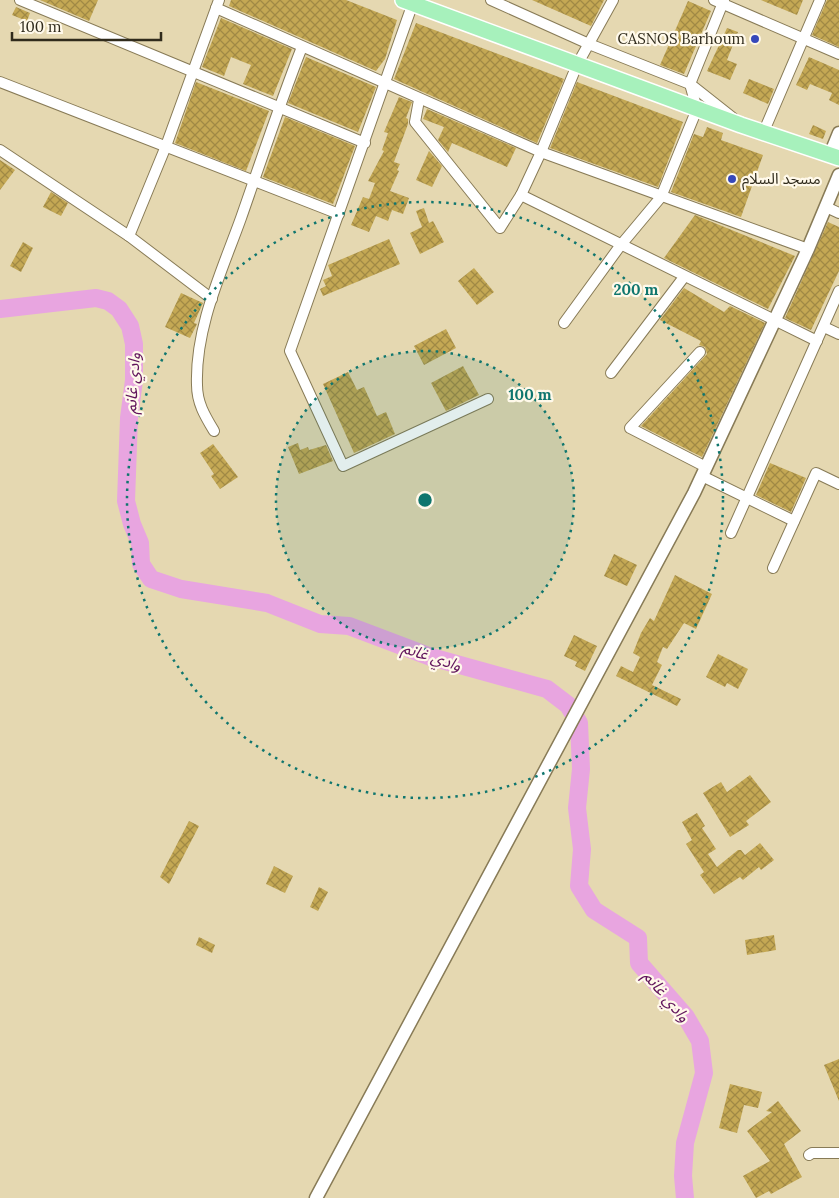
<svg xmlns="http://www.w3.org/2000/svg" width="839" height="1198" viewBox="0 0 839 1198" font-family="Lora,'Noto Sans Arabic',serif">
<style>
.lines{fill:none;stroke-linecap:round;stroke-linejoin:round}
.river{stroke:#e8a5e0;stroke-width:18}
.building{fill:url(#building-cross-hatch)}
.minor-casing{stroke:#887b57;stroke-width:12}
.tertiary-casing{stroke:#887b57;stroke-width:15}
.primary-casing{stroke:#fff;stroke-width:18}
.minor{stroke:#fff;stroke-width:10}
.tertiary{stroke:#fff;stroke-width:12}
.primary{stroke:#a7f1bc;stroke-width:15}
.ring{fill:none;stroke:#0f766e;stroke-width:2.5;stroke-dasharray:2.5 5}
.poi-dot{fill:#3648ba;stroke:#fff9ea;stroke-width:2}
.labels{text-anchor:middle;stroke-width:4.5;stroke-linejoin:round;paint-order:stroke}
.poi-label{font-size:15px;fill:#302b1c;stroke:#fff9ea;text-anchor:end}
.water-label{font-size:16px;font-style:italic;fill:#61145c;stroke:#fff9ea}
.centre{fill:#0f766e;stroke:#fff9ea;stroke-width:2.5}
.ring-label{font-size:15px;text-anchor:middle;font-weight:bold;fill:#0f766e;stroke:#fff9ea;stroke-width:4.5;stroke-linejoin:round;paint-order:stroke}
</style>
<defs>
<pattern id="building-cross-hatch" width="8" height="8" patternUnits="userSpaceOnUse" patternTransform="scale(1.25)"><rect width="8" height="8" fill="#c4a854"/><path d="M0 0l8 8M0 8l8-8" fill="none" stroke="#a08945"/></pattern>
</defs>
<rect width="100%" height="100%" fill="#e5d8b1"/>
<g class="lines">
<path class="river" d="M0 309 96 298 108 301 119 309 130 326 134 344V380L129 418 126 501 132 524 140 543 141 564 151 579 181 589 267 603 320 624 349 626 431 657 547 689 568 705 579 723 581 769 577 808 582 849 579 886 594 910 638 938 639 963 686 1017 700 1041 704 1073 685 1143 683 1176 685 1198"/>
</g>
<g class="building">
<path d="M40 0H98L89 21Z"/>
<path d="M231 0H346L397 20 385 59 376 71 229 6Z"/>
<path d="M532 0H604L591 26Z"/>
<path d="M761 0H803L797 15Z"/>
<path d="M827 0H839V47L812 35Z"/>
<path d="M688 1 711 11 684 74 660 65Z"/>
<path d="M16 7 30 13 27 21 12 15Z"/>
<path d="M221 18 292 49 273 96 243 84 251 65 231 57 224 76 202 67Z"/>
<path d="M416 23 564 79 537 143 394 79Z"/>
<path d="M727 28 738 32 727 60 737 64 730 80 707 71Z"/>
<path d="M306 57 376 87 358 132 288 103Z"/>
<path d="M809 57 839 70V105L829 100 832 93 810 84 807 90 796 85Z"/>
<path d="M749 79 774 89 768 104 743 93Z"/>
<path d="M196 82 269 111 246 171 175 143Z"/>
<path d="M577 82 683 122 658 187 550 148Z"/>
<path d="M399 97 412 102 406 118 408 119V124L394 162 400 164 397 170 399 171 390 191 409 198 403 214 392 210 388 221 376 216 369 232 351 225 363 197 369 199 375 183 368 181 384 151 382 150 388 133 384 132Z"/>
<path d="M427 109 516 148 507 167 452 143 448 152 438 140 444 127 423 119Z"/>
<path d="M285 117 355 146 333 204 263 177Z"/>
<path d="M813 125 826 131 823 139 809 134Z"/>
<path d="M707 127 723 133 721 140 763 155 741 217 671 192 694 134 703 137Z"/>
<path d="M429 151 442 166 432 187 416 180Z"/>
<path d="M0 160 15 170 0 190Z"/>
<path d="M51 192 68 203 61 216 43 207Z"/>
<path d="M424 208 429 223 433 221 444 242 420 254 410 233 422 227 416 211Z"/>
<path d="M695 215 795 256 768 309 664 258Z"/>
<path d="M828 222 839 227V271L811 330 785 318Z"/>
<path d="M389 239 400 264 323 296 320 289 326 286 323 280 332 276 328 265Z"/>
<path d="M23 242 33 248 21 272 10 266Z"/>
<path d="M474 268 494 292 477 305 458 281Z"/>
<path d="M684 288 724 312 730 306 765 323 702 457 641 426 707 354 705 347 699 345 701 341 660 320Z"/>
<path d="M181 293 203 303 194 323 197 324 190 338 165 327Z"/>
<path d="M446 329 456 348 424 365 414 346Z"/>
<path d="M463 366 479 395 446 411 431 383Z"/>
<path d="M348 372 357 390 364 387 377 416 386 412 395 434 354 453 323 384Z"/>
<path d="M298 443 300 450 308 447 309 450 326 445 333 461 299 474 288 447Z"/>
<path d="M213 444 238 477 220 489 211 476 214 474 200 453Z"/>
<path d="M770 463 806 478 791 512 756 495Z"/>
<path d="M614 554 637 565 627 586 604 576Z"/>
<path d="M675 575 712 594 696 629 684 623 667 649 663 647 657 662 662 665 652 685 681 699 677 706 616 676 621 666 633 672 640 657 633 653 641 633 650 618 654 621Z"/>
<path d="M574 635 597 646 585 671 575 666 577 662 564 656Z"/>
<path d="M718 654 748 669 738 689 727 683 725 687 706 677Z"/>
<path d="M750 775 771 802 746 821 749 825 730 837 703 793 721 782 727 792Z"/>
<path d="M697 813 705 826 702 828 716 849 708 854 717 867 738 850H741L745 855 760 843 774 860 761 870 759 867 743 880 740 877 714 894 700 875 704 872 686 844 692 840 682 822Z"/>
<path d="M189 821 199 826 169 884 160 877Z"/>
<path d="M274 866 293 876 285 893 266 884Z"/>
<path d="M319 887 328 892 318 911 310 907Z"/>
<path d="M774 935 776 950 747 955 745 940Z"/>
<path d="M199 937 215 945 212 953 196 945Z"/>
<path d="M839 1059V1101L824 1065Z"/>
<path d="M730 1084 762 1092 758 1108 744 1105 737 1133 719 1128Z"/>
<path d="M778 1101 801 1131 784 1144 802 1177 771 1194 769 1191 756 1198 743 1176 770 1161 747 1131 772 1112 766 1111Z"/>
</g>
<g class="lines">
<g class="minor-casing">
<g id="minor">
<path d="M20 0 365 143"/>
<path d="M414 0 290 351 343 466 488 399"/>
<path d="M491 0 589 44 690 84 733 118"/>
<path d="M714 0 839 54"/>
<path d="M216 8 541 152 808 249"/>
<path d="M0 82 339 214"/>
<path d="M419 100 415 122 500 228 521 195 541 152 577 65 613 0"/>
<path d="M764 131 820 0"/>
<path d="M0 150 129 236 212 299"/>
<path d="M521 195 817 341"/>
<path d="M826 207 839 213"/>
<path d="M129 236 166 146 219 0"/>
<path d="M564 323 620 246 661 197 697 109 690 84 724 0"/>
<path d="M824 327 839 334"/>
<path d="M700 352 630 428 706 467"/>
<path d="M611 373 684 277"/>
<path d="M214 431C205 416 197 403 197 385 195 327 222 271 241 218 261 161 280 103 302 47"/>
<path d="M702 476 794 521"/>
<path d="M731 533 839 291"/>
<path d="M773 568 816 473 839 484"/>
<path d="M809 1155 812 1153H839"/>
</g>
</g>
<g class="tertiary-casing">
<g id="tertiary">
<path d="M830 155 839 133"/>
<path d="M316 1198 694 493 808 249 839 175"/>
</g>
</g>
<g class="primary-casing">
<path id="primary" d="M403 0 741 125 839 158"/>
</g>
<use href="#minor" class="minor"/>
<use href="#tertiary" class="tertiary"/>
<use href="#primary" class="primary"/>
</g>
<circle cx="425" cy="500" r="149" fill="#0f766e" fill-opacity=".12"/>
<g class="ring">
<circle cx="425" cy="500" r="149"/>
<circle cx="425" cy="500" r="298"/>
</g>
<g class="poi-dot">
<circle cx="755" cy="39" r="5"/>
<circle cx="732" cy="179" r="5"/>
</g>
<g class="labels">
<g class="poi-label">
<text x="745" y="44">CASNOS Barhoum</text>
<text x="742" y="184" text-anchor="start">مسجد السلام</text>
</g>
<g class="water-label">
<text transform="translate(132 383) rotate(-86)" y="6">وادي غانم</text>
<text transform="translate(432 656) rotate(18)" y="6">وادي غانم</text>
<text transform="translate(667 996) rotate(50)" y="6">وادي غانم</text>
</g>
</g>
<circle cx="425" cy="500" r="8" class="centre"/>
<g class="ring-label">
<text x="636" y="295">200 m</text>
<text x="530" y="400">100 m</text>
</g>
<path d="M12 32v8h149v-8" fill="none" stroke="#302b1c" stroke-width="2.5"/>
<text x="20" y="32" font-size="15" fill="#302b1c" stroke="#fff9ea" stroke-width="4" paint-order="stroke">100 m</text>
</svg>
